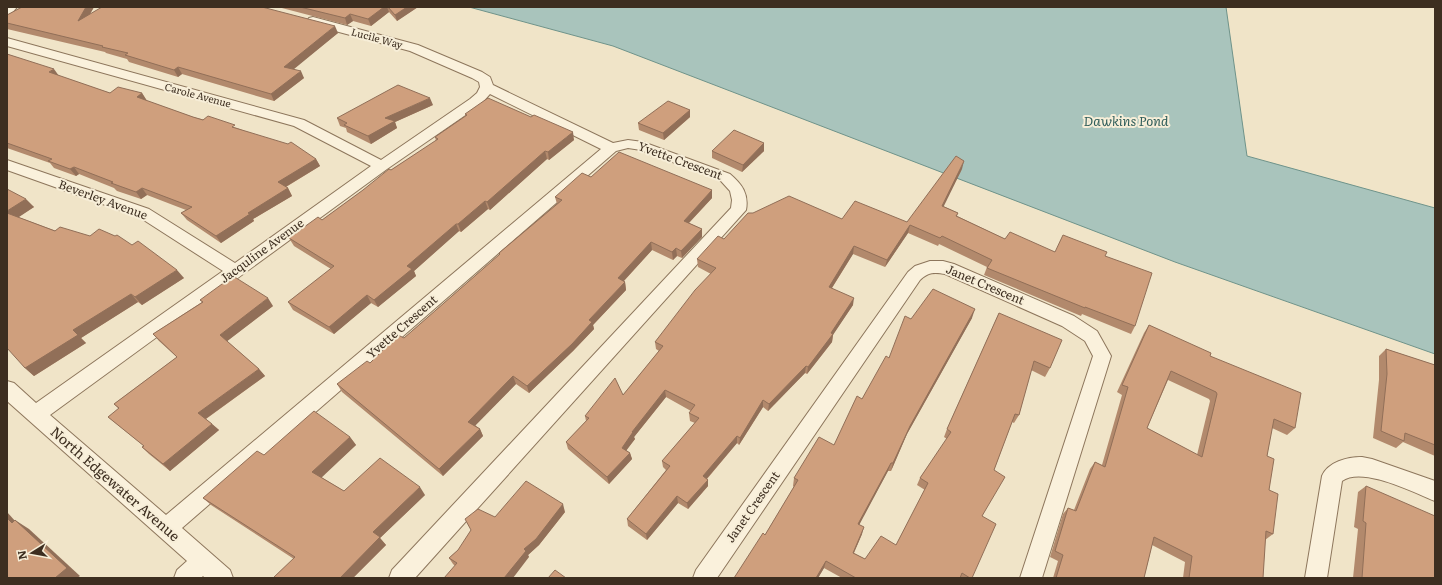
<svg xmlns="http://www.w3.org/2000/svg" width="1442" height="585" viewBox="0 0 1442 585" font-family="Literata,serif">
<style>
.water{fill:#a9c4bc;stroke:#6f938a}
.lines{fill:none;stroke-linecap:round;stroke-linejoin:round}
.street-casing{stroke:#8d765c;stroke-width:2}
.street{fill:#faf1dc;fill-rule:evenodd}
.wall{fill:#b2896c;fill-rule:evenodd}
.shaded-wall{fill:#916f58}
.building{fill:#cf9f7d;stroke:#916f58;fill-rule:evenodd}
.labels{text-anchor:middle;stroke-width:4;stroke-linejoin:round;paint-order:stroke}
.far-street-label{font-size:10px;fill:#3d2e20;stroke:#f7eed8}
.street-label{font-size:12px;fill:#3d2e20;stroke:#f7eed8}
.water-label{font-size:13px;font-style:italic;fill:#2f5d5a;stroke:#f7eed8}
.near-street-label{font-size:14px;fill:#3d2e20;stroke:#f7eed8}
</style>
<rect width="100%" height="100%" fill="#f0e4c8"/>
<path class="water" d="M469 7H1226L1247 156 1435 208V354L1175 262 613 46Z"/>
<g class="lines">
<g class="street-casing">
<g id="street">
<path d="M7 7H17L11 14 7 16Z"/>
<path d="M313 17 418 45 482 72 490 77 493 85 613 143 628 140 643 142 730 174C742 184 749 194 746 210L415 578H389L392 570 731 208 732 200 730 191 720 180 641 150 628 148 616 151 182 528 230 570 233 578H205L203 576 201 578H174L177 570 187 561 7 401V381L14 383 36 403 223 271 139 217 7 170V160L149 209 235 263 371 166 294 126 7 46V38L304 120 381 160 470 99 477 93 480 87 479 82 472 78 410 51 309 24 307 21 309 18ZM490 94 601 149 166 515 50 415 387 169 480 105Z"/>
<path d="M930 261H943L954 264 1074 316 1097 331 1111 356 1042 578H1020L1093 356 1085 341 1062 326 945 274C935 272 928 272 920 280L717 578H693L696 570 908 272 915 266Z"/>
<path d="M1362 457 1372 459 1435 481V501C1413 492 1362 466 1342 481L1327 578H1305L1322 476C1328 462 1347 457 1362 457Z"/>
</g>
</g>
<use href="#street" class="street"/>
</g>
<g class="wall">
<path d="M22 7H94L90 14 338 33 293 69 304 78 274 101 182 74 178 77 129 62 127 59 106 53 105 52 7 29V15Z"/>
<path d="M278 7H418L397 21 389 12 371 26 353 21 347 25Z"/>
<path d="M7 54 59 76 110 93H142L147 101 193 117 237 128 316 159 320 166 286 187 288 188 292 196 253 219 254 221 221 243 187 220 181 213 186 210 147 195 141 199 117 191 114 188 79 174 76 176 54 168 50 163 7 148Z"/>
<path d="M433 105 395 122 397 128 371 144 347 132 346 128 340 126 337 118Z"/>
<path d="M690 110V117L664 140 639 130 638 123Z"/>
<path d="M465 114 574 140 549 160 547 159 490 210 488 209 461 232 459 231 414 271 416 276 378 307 371 303 334 334 293 310 288 302 331 269 294 246 289 238 322 220 391 170 436 141 435 137 466 116Z"/>
<path d="M764 143V151L742 172 712 158V151Z"/>
<path d="M962 169 943 206 958 213 957 216 1005 239 1055 252 1105 256 1135 326 1131 334 1082 314 1081 316 984 275 987 267 939 244 938 246 908 233 885 267 853 254 832 288 853 305 833 334 832 342 807 374 805 373 768 411 763 407 739 445 737 443 707 479 708 480V486L688 509 678 503 647 540 628 526 627 519 666 470 663 467 662 461 695 423 690 421 689 413 691 411 666 397 634 437 635 439 626 450 630 453 632 459 609 484 568 449 566 442 586 421 585 416 623 395 659 351 656 349 655 342 711 274 698 267 697 259 724 239 842 219 907 222Z"/>
<path d="M591 177 712 190V198L689 223 702 229V237L682 258 677 256 673 260 652 250 624 281 625 282 626 290 593 325 594 329 573 351 529 393 516 384 475 425 480 429 483 436 443 476 342 392 337 384 370 363 404 338 499 255V253L557 204 555 197Z"/>
<path d="M7 189 34 207 18 217 184 278 142 305 138 302 81 338 86 343 34 376 25 368Z"/>
<path d="M200 300 273 306 227 341 259 369 265 376 206 419 212 424 219 430 170 471 149 454 142 447 144 446 108 417 119 409 114 404 177 357 159 341 153 334 202 302Z"/>
<path d="M999 313 1050 368 1045 377 1031 370 1019 415 1014 423 1012 422 994 470 982 516 972 578H842L824 568 818 578H734L765 535 794 487 793 486 794 478 834 445 862 399 889 358 911 319 972 318 907 434 891 471H888L859 524 862 534 854 553 865 559 896 545 925 490 917 485 920 478 947 439 944 437 947 429Z"/>
<path d="M1149 325 1210 356 1295 428 1287 435 1272 428 1267 456 1269 490 1273 534 1265 540 1263 578H1183L1185 562 1152 545 1144 578H1053L1058 561 1050 557 1063 514 1068 508 1074 510 1090 469 1095 462 1102 465 1122 395 1117 392 1144 333ZM1168 380 1209 399 1210 401 1197 455 1147 428Z"/>
<path d="M1386 349 1435 365V456L1403 442 1396 448 1373 438 1379 380V356Z"/>
<path d="M350 437 356 445 321 477 344 491 425 495 380 538 386 545 353 578H273L294 559 211 505 203 498 264 455Z"/>
<path d="M1366 486 1435 578H1353L1358 529 1354 527 1358 492Z"/>
<path d="M565 512 539 545 528 555 529 557 455 566 453 564 449 558 495 517Z"/>
</g>
<g class="shaded-wall">
<path d="M86 7H94L82 28 78 21Z"/>
<path d="M384 7H387L389 12 371 26 368 19Z"/>
<path d="M407 7H418L397 21 395 15Z"/>
<path d="M350 14 353 21 347 25 345 18Z"/>
<path d="M335 26 338 33 288 74 284 67Z"/>
<path d="M178 67 182 74 178 77 174 70Z"/>
<path d="M54 69 59 76 49 72Z"/>
<path d="M301 71 304 78 274 101 271 94Z"/>
<path d="M142 93 147 101 142 105 137 97Z"/>
<path d="M430 98 433 105 395 122 397 128 371 144 368 136 385 118Z"/>
<path d="M690 110V117L664 140 663 133Z"/>
<path d="M573 132 574 140 549 160 548 152Z"/>
<path d="M764 143V151L742 172 743 165Z"/>
<path d="M545 151 547 159 490 210 487 202Z"/>
<path d="M316 159 320 166 282 189 278 182Z"/>
<path d="M964 161 962 169 940 214 942 206Z"/>
<path d="M74 167 79 174 76 176 70 169Z"/>
<path d="M142 188 147 195 141 199 136 192Z"/>
<path d="M288 188 292 196 253 219 254 221 221 243 216 236 248 213Z"/>
<path d="M712 190V198L684 228V221Z"/>
<path d="M26 199 34 207 13 221 7 215V211Z"/>
<path d="M485 201 488 209 461 232 458 224Z"/>
<path d="M456 224 459 231 414 271 416 276 378 307 374 300 407 266Z"/>
<path d="M910 225 908 233 885 267 887 260Z"/>
<path d="M702 229V237L682 258 681 251Z"/>
<path d="M651 242 652 250 619 286 618 278Z"/>
<path d="M854 246 853 254 828 294 829 287Z"/>
<path d="M676 248 677 256 673 260 672 252Z"/>
<path d="M177 270 184 278 142 305 135 297Z"/>
<path d="M625 282 626 290 593 325 594 329 573 351 529 393 527 386Z"/>
<path d="M131 294 138 302 81 338 86 343 34 376 25 368 73 330Z"/>
<path d="M367 295 371 303 334 334 329 327Z"/>
<path d="M268 298 273 306 226 342 220 335Z"/>
<path d="M854 298 853 305 833 335 832 342 807 374 808 367Z"/>
<path d="M975 309 972 318 907 434 891 471 893 463 910 426Z"/>
<path d="M806 366 805 373 768 411 769 404Z"/>
<path d="M259 369 265 376 204 420 198 413Z"/>
<path d="M513 376 516 384 472 429 468 422Z"/>
<path d="M665 390 666 397 634 437 635 439 623 455 622 448 632 432Z"/>
<path d="M763 400V407L739 445 740 438Z"/>
<path d="M212 424 219 430 170 471 163 464Z"/>
<path d="M480 429 483 436 443 476 439 469Z"/>
<path d="M737 436V443L703 483V476Z"/>
<path d="M350 437 356 445 319 480 312 472Z"/>
<path d="M630 453 632 459 609 484 607 477Z"/>
<path d="M891 463 888 471 856 531 858 524Z"/>
<path d="M708 480V486L688 509 687 503Z"/>
<path d="M420 487 425 495 380 538 386 545 353 578H340L373 532Z"/>
<path d="M677 496 678 503 647 540 646 534Z"/>
<path d="M563 504 565 512 539 545 528 555 529 557 513 578H504L524 549Z"/>
<path d="M7 512 25 532 12 523 7 518Z"/>
<path d="M15 520 29 529 80 576 77 578H55Z"/>
<path d="M864 527 862 534 851 559 853 553Z"/>
<path d="M826 561 824 568 818 578H816Z"/>
</g>
<g class="building">
<path d="M22 7H86L78 21 102 7H262L335 26 284 67 301 71 271 94 178 67 174 70 125 55 128 53 102 47 103 46 7 23V15Z"/>
<path d="M300 7H384L368 19 350 14 345 18Z"/>
<path d="M388 7H407L395 15Z"/>
<path d="M7 54 54 69 49 72 110 93 118 87 142 93 137 97 193 117 203 120 208 116 235 125 232 127 288 144 291 142 316 159 278 182 288 188 248 213 250 214 216 236 181 213 192 207 142 188 136 192 111 183 113 182 74 167 70 169 48 161 52 159 7 143Z"/>
<path d="M398 85 430 98 385 118 395 121 368 136 344 125 347 123 337 118Z"/>
<path d="M488 98 531 117 534 115 573 132 548 152 545 151 487 202 485 201 458 224H456L407 266 412 269 374 300 367 295 329 327 288 302 334 266 289 238 318 217 322 220 363 190 389 169 391 170 438 139 435 137 467 115 465 114Z"/>
<path d="M668 101 690 110 663 133 638 123Z"/>
<path d="M734 130 764 143 743 165 712 151Z"/>
<path d="M619 152 712 190 684 221 702 229 681 251 676 248 672 252 651 242 618 278 625 282 589 320 592 322 572 344 527 386 513 376 468 422 480 429 439 469 337 384 367 361 370 363 398 335 404 338 500 254 499 253 562 200 555 197 582 173 591 177Z"/>
<path d="M956 156 964 161 942 206 958 213 956 216 1005 239 1010 232 1055 252 1063 235 1107 252 1105 256 1152 273 1135 326 1085 307V308L987 268 992 260 942 236 940 238 910 225 887 260 854 246 829 287 854 298 831 333 833 334 808 367 806 366 769 404 763 400 740 438 737 436 703 476 708 480 687 503 677 496 646 534 627 519 670 466 662 461 699 418 689 413 695 405 665 390 632 432H633L622 448 630 453 607 477 566 442 589 418 585 416 615 378 623 395 663 346 655 342 695 290 716 268 697 259 718 236 724 239 748 213H753L789 196 842 219 855 201 907 222Z"/>
<path d="M7 189 26 199 7 211Z"/>
<path d="M7 213 55 231 60 227 90 236 99 229 115 236 117 235 132 245 138 241 177 270 135 297 131 294 73 330 78 335 25 368 7 348Z"/>
<path d="M233 276 268 298 220 335 259 369 198 413 212 424 163 464 142 447 144 446 108 417 119 408 114 404 177 357 153 334 203 302 200 300Z"/>
<path d="M933 289 975 309 910 426 893 463H891L858 524 864 527 853 553 865 559 881 536 896 545 928 483 920 478 951 432 947 429 999 313 1062 340 1050 368 1034 361 1019 415 1015 414 994 470 1005 477 982 516 996 524 972 578H970L962 573 960 578H856L826 561 816 578H734L763 533 765 535 798 480 794 478 819 437 834 445 857 396 862 399 886 356 889 358 905 316 911 319Z"/>
<path d="M1149 325 1211 353 1210 356 1301 393 1295 428 1274 419 1267 456 1274 459 1269 490 1278 494 1273 534 1266 531 1263 578H1189L1192 556 1154 537 1144 578H1056L1063 555 1055 551 1068 508 1076 511 1095 462 1105 467 1128 387 1122 385ZM1171 371 1216 392 1217 394 1202 457 1147 428Z"/>
<path d="M1386 349 1435 365V445L1405 433 1404 441 1381 431 1387 374Z"/>
<path d="M314 411 350 437 312 472 344 491 380 458 420 487 373 532 380 537 340 578H273L295 557 203 498 257 451 264 455Z"/>
<path d="M526 481 563 504 536 539 524 549 526 551 504 578H444L457 563 449 558 458 550 471 530 465 519 478 509 495 517Z"/>
<path d="M1366 486 1435 516V578H1362L1366 523 1363 521Z"/>
<path d="M7 518 12 523 15 520 67 568 55 578H7Z"/>
<path d="M555 570 566 578H548Z"/>
</g>
<g class="labels">
<g class="far-street-label">
<text transform="translate(377 38) rotate(15)" y="4">Lucile Way</text>
<text transform="translate(198 95) rotate(15)" y="4">Carole Avenue</text>
</g>
<g class="street-label">
<text transform="translate(680 161) rotate(20)" y="4">Yvette Crescent</text>
<text transform="translate(103 200) rotate(20)" y="4">Beverley Avenue</text>
<text transform="translate(262 251) rotate(-36)" y="4">Jacquline Avenue</text>
<text transform="translate(985 285) rotate(23)" y="4">Janet Crescent</text>
<text transform="translate(402 327) rotate(-41)" y="4">Yvette Crescent</text>
<text transform="translate(753 507) rotate(-55)" y="4">Janet Crescent</text>
</g>
<g class="water-label">
<text x="1126" y="126">Dawkins Pond</text>
</g>
<g class="near-street-label">
<text transform="translate(115 484) rotate(41)" y="5">North Edgewater Avenue</text>
</g>
</g>
<rect width="1442" height="585" fill="none" stroke="#3d2e20" stroke-width="16"/>
<g transform="translate(32 553) rotate(259)" stroke="#f7eed8" stroke-width="3" paint-order="stroke">
<path d="M0-3L7 15L0 10L-7 15Z" fill="#3d2e20"/>
<text y="-6" font-size="11" font-weight="bold" text-anchor="middle" fill="#3d2e20">N</text>
</g>
</svg>
